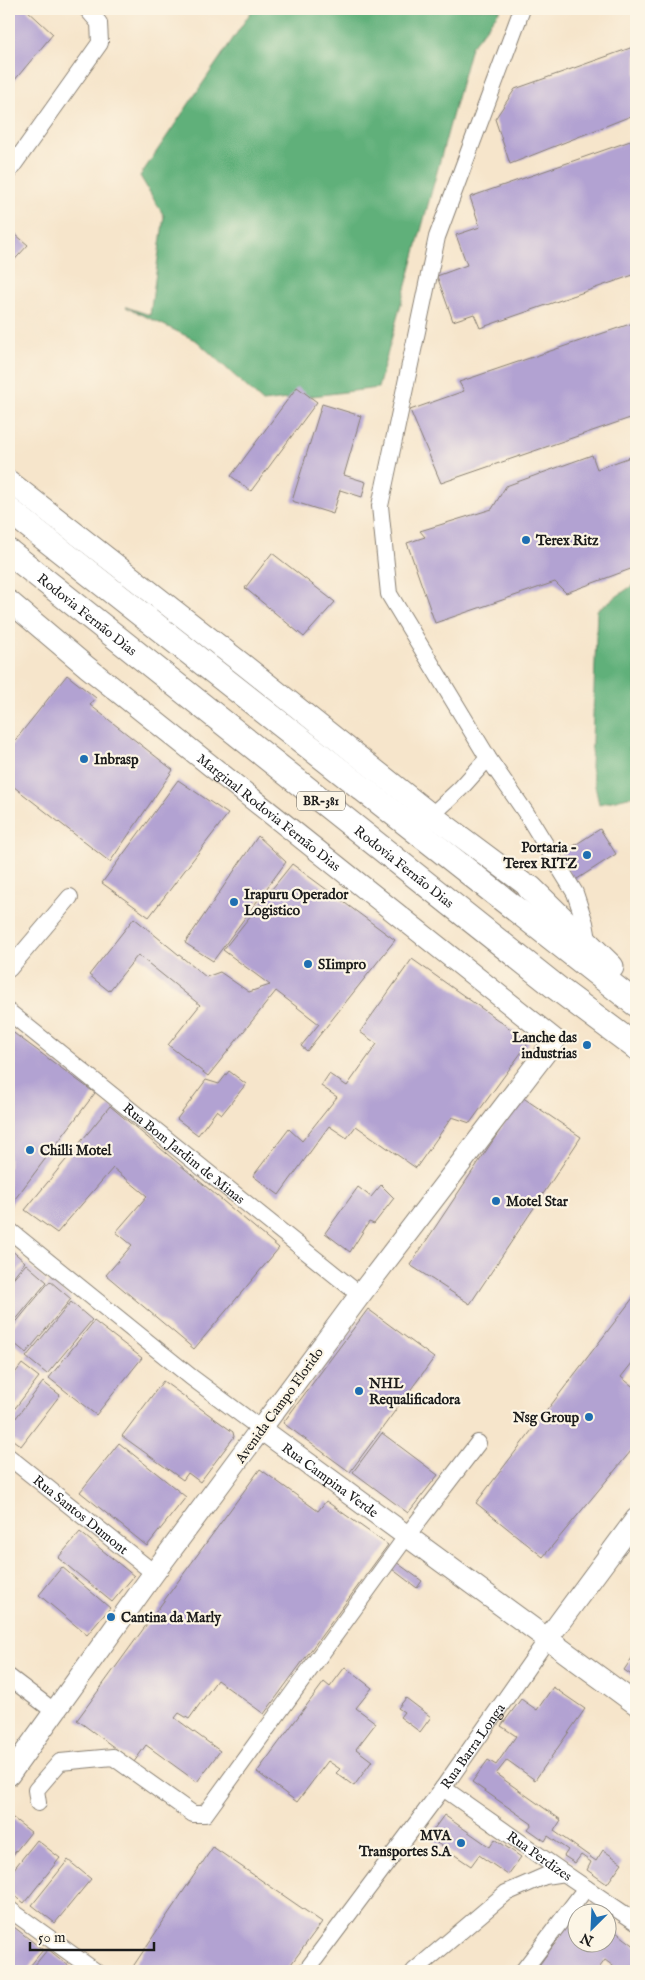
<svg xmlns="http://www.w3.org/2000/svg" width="645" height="1980" viewBox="0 0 645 1980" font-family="'IM FELL English',serif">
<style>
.forest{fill:#60b07a;stroke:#3e664b}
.building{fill:#b2a2d2}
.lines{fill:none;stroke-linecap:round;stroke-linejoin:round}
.minor-casing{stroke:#898074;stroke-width:18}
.major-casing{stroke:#898074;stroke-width:23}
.highway-casing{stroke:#898074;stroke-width:27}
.minor{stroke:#fff;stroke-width:16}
.major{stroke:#fff;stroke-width:21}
.highway{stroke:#fff;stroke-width:25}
.poi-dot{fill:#1f6fb2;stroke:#fcf5e5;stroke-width:2}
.labels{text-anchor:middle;stroke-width:4.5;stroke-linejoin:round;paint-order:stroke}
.shield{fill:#fcf5e5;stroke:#5f5d58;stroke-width:1}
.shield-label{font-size:12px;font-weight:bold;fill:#1c1c1c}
.poi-label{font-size:14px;font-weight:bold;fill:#1c1c1c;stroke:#fcf5e5;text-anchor:start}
.street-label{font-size:14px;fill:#1c1c1c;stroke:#fcf5e5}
</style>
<rect width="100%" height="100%" fill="#fcf5e5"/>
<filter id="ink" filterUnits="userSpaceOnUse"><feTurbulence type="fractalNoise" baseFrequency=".02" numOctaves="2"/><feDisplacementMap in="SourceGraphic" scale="10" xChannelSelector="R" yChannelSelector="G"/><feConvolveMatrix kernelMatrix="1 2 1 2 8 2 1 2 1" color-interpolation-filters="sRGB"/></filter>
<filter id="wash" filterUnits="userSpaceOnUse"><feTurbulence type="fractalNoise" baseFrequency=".0096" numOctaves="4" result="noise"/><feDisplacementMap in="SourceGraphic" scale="20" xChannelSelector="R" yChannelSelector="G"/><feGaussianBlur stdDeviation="1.12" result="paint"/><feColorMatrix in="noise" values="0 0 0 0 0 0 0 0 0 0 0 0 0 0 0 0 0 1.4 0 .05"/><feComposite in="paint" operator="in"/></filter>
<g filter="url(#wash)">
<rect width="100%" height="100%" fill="#f6e5cb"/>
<g class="forest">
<path d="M253 9H501L471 47 378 388 263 402 197 341 126 307 150 315 164 216 140 176Z"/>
<path d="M636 583V750L628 748 636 756V795L599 804 591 767 597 610Z"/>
</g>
<g id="blocks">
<g class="building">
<path d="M9 9H26L53 34 9 87Z"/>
<path d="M636 46V114L510 164 495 119 515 89Z"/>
<path d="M636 139V274L480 328 474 314 453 321 437 276 467 265 456 235 480 227 470 197Z"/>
<path d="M9 229 28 245 9 266Z"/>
<path d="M636 322V416L441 483 410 410 464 391 459 382Z"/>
<path d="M297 387 317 402 251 491 231 476Z"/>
<path d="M322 404 361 416 344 475 366 482 362 497 340 490 333 514 292 501Z"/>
<path d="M592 455 597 469 636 455V567L566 593 555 582 435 623 407 543 425 537 420 531 492 509 506 486Z"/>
<path d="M272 553 335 602 304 637 245 588Z"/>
<path d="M67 675 96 698 90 705 173 770 110 862 9 783V748Z"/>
<path d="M178 780 228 814 149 917 102 883Z"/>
<path d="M600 829 616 854 574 881 558 856Z"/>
<path d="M258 836 286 862 213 961 185 943Z"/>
<path d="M292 864 395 940 307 1051 301 1046 319 1024 276 991 208 1076 168 1045 200 1005 138 955 109 991 89 975 134 918 206 977 220 972 249 992 270 985 223 950Z"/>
<path d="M412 959 529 1042 470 1123 452 1117 416 1168 356 1126 347 1138 329 1126 279 1195 253 1176 289 1129 302 1141 337 1097 321 1086 329 1074 347 1086 377 1044 360 1032Z"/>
<path d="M11 1031 95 1093 9 1207V1035Z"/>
<path d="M229 1071 246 1084 222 1114 217 1110 198 1135 177 1119 206 1080 219 1084Z"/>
<path d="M522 1097 581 1137 470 1304 410 1265Z"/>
<path d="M110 1106 279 1248 194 1349 106 1275 132 1245 116 1232 147 1196 113 1168 57 1233 25 1210Z"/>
<path d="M381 1185 394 1198 374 1224 369 1222 350 1252 325 1233 358 1187 371 1197Z"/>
<path d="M9 1248 25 1262 9 1282Z"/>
<path d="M26 1264 47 1282 9 1328V1284Z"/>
<path d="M50 1281 71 1299 26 1353 9 1339V1331Z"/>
<path d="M636 1294V1358L621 1377 636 1389V1445L543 1557 476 1503Z"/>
<path d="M71 1302 92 1320 47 1374 26 1357Z"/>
<path d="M368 1309 434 1358 350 1472 283 1423Z"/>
<path d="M94 1321 142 1358 96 1415 49 1378Z"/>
<path d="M22 1364 39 1377 9 1416V1381Z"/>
<path d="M163 1381 233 1432 234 1437 200 1482 188 1473 183 1480 122 1436Z"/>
<path d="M43 1382 60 1395 21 1446 9 1437V1427Z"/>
<path d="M382 1433 438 1475 408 1513 353 1472Z"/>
<path d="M119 1443 186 1497 147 1546 80 1492Z"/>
<path d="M260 1469 318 1511 326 1501 388 1545 264 1714 217 1680 189 1719 179 1713 175 1718 220 1751 197 1782 146 1745 134 1762 77 1720Z"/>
<path d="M80 1532 134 1576 112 1602 58 1558Z"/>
<path d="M396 1562 422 1581 417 1588 392 1569Z"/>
<path d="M62 1567 110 1608 87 1635 39 1595Z"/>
<path d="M636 1652V1678L624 1670Z"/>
<path d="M345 1667 372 1688 356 1708 376 1723 356 1749 372 1761 354 1786 336 1773 340 1769 328 1761 297 1802 257 1772 324 1682 330 1687Z"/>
<path d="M553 1687 585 1709 535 1780 507 1760 496 1774 561 1820 554 1831 596 1861 603 1850 622 1863 607 1884 587 1870 591 1862 581 1855 575 1863 564 1856 568 1850 548 1836 545 1841 528 1829 532 1824 472 1782 488 1760 496 1765 516 1736 501 1726 521 1699 537 1710Z"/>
<path d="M406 1698 431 1717 420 1732 400 1717 404 1712 398 1708Z"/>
<path d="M9 1815 31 1832 9 1860Z"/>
<path d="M444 1815 490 1847 495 1839 521 1857 508 1875 479 1855 471 1866 428 1837Z"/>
<path d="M37 1840 60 1858 24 1903 9 1891V1875Z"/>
<path d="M213 1847 322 1922 286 1971H130Z"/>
<path d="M68 1860 91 1879 55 1923 32 1905Z"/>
<path d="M581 1907 589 1912H578V1942H608V1926L636 1947V1971H620L605 1960 597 1971H535Z"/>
<path d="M14 1927 43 1950 26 1971H9V1933Z"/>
<path d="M48 1949 75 1971H30Z"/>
</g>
</g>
</g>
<g filter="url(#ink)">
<use href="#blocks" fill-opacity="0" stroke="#898074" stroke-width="1"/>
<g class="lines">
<g class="minor-casing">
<g id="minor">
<path d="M522 9 437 237 380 506 389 594 488 758 526 813 575 893 585 923 589 945"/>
<path d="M9 171 100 43 99 23 87 9"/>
<path d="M432 815 461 788 488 758"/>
<path d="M9 969 70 897"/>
<path id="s1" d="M9 1012 360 1295"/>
<path d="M9 1230 191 1377 261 1429"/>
<path id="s2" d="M9 1457 154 1573"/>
<path d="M9 1677 55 1712"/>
<path id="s3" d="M443 1788 564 1873 636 1922"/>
<path d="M38 1803 36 1790 60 1762 113 1757 193 1814H205L406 1537 478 1443"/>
<path d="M9 1909 95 1971"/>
<path id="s4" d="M306 1971 443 1788 548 1638"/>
<path d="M414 1971 506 1893 545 1876 564 1873"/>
<path d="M523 1971 586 1888"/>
</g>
</g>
<g class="major-casing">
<g id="major">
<path d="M9 481 244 665 432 815 530 888"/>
<path id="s5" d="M9 601 87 667 555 1040 360 1295 154 1573 9 1775"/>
<path id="s6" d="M261 1429 636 1704"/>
<path d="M548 1638 636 1519"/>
</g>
</g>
<g class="highway-casing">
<g id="highway">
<path d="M9 510 636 1004"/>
<path id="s7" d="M9 552 557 988 636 1047"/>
<path d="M530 888 611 967"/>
</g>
</g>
<use href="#minor" class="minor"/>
<use href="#major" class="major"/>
<use href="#highway" class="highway"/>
</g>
</g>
<g class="poi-dot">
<circle cx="526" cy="540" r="5"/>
<circle cx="84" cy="759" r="5"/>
<circle cx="587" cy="855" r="5"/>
<circle cx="234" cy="902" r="5"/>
<circle cx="308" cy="964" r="5"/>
<circle cx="587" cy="1045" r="5"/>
<circle cx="30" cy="1150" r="5"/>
<circle cx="496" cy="1201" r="5"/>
<circle cx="359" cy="1391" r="5"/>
<circle cx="589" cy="1417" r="5"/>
<circle cx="111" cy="1617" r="5"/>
<circle cx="461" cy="1843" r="5"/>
</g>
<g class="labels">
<rect class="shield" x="297" y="791.5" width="48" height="19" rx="4"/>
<g class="shield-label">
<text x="321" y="805">BR-381</text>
</g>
<g class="poi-label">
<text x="536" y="545">Terex Ritz</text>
<text x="94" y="764">Inbrasp</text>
<text x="577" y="852" text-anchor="end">Portaria -<tspan x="577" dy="16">Terex RITZ</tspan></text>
<text x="244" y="899">Irapuru Operador<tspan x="244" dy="16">Logistico</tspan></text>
<text x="318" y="969">SIimpro</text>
<text x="577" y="1042" text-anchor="end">Lanche das<tspan x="577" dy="16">industrias</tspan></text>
<text x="40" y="1155">Chilli Motel</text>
<text x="506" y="1206">Motel Star</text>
<text x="369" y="1388">NHL<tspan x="369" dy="16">Requalificadora</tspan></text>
<text x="579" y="1422" text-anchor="end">Nsg Group</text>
<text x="121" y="1622">Cantina da Marly</text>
<text x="451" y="1840" text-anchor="end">MVA<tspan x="451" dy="16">Transportes S.A</tspan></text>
</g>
<g class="street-label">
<text dy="5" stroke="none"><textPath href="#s7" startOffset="100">Rodovia Fernão Dias</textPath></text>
<text dy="5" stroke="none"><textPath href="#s5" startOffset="335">Marginal Rodovia Fernão Dias</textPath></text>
<text dy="5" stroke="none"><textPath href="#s7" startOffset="505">Rodovia Fernão Dias</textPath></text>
<text dy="5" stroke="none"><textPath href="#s1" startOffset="225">Rua Bom Jardim de Minas</textPath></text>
<text transform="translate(279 1405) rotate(-54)" y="5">Avenida Campo Florido</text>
<text dy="5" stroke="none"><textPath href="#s6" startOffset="86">Rua Campina Verde</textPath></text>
<text dy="5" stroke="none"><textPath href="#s2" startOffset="92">Rua Santos Dumont</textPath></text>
<text dy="5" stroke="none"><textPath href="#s4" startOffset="280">Rua Barra Longa</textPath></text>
<text dy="5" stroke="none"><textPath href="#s3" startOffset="118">Rua Perdizes</textPath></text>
</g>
</g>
<rect width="645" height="1980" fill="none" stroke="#fcf5e5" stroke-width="30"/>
<g transform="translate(592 1928) rotate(204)"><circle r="24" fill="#fcf5e5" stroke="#a29e95"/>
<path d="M0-4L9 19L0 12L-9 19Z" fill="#1f6fb2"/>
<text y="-8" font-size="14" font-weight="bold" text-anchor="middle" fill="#1c1c1c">N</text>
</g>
<path d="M30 1942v8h124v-8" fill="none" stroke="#1c1c1c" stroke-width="2.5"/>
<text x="38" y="1942" font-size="15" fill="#1c1c1c" stroke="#fcf5e5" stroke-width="4" paint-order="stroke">50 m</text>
</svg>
